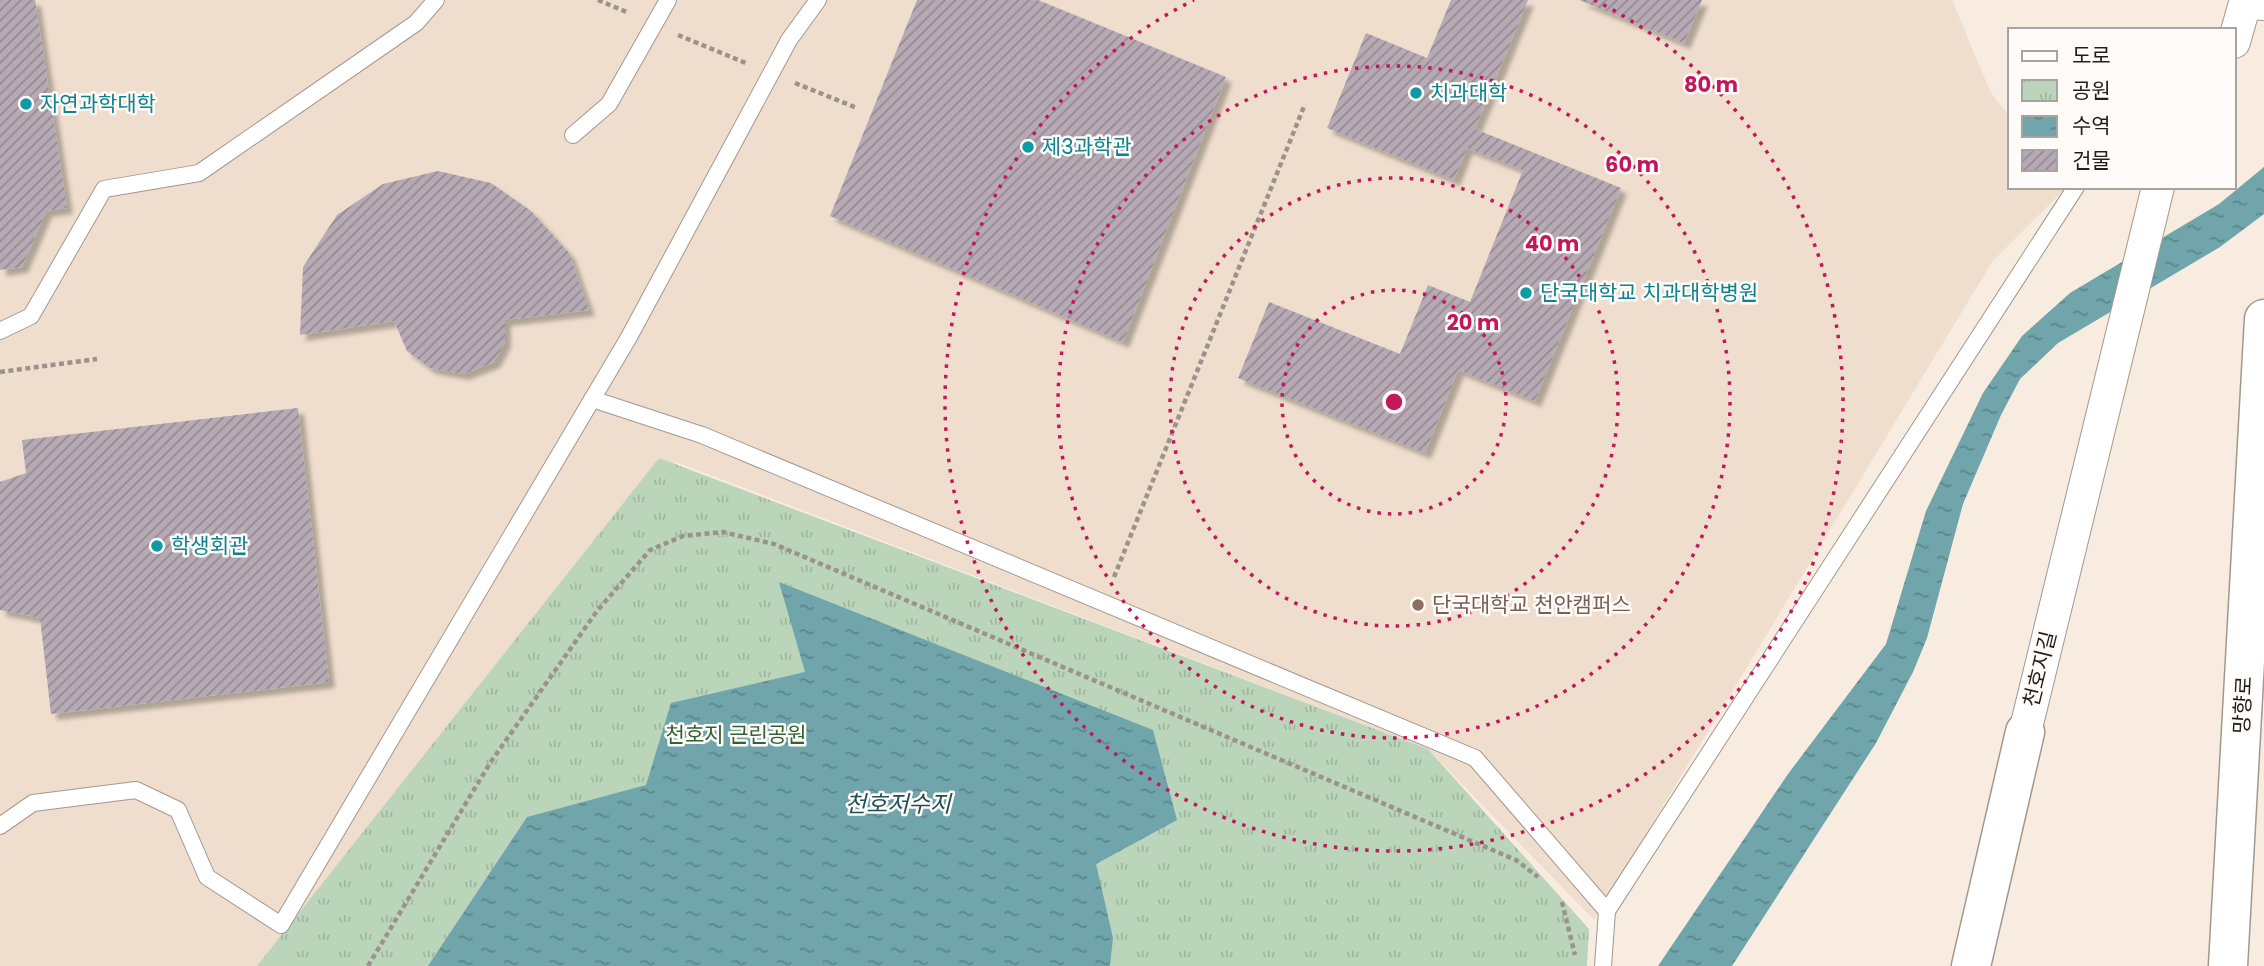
<svg xmlns="http://www.w3.org/2000/svg" width="2264" height="966" viewBox="0 0 2264 966" font-family="Poppins,'Noto Sans KR',sans-serif">
<style>
.built{fill:#efdecd}
.park{fill:url(#park-tufts)}
.water{fill:url(#water-ripples)}
.building{fill:url(#building-hatch);filter:url(#shadow)}
.lines{fill:none;stroke-linecap:round;stroke-linejoin:round}
.lane-casing{stroke:#a3988e;stroke-width:18}
.street-casing{stroke:#a3988e;stroke-width:34}
.secondary-casing{stroke:#a3988e;stroke-width:41}
.primary-casing{stroke:#a3988e;stroke-width:41}
.path{stroke:#9b938b;stroke-width:4.5;stroke-dasharray:5 3.5;stroke-linecap:butt}
.lane{stroke:#fff;stroke-width:16}
.street{stroke:#fff;stroke-width:32}
.secondary{stroke:#fff;stroke-width:38}
.primary{stroke:#fff;stroke-width:38}
.ring{fill:none;stroke:#c2185b;stroke-width:3.5;stroke-dasharray:3.5 7}
.culture-dot{fill:#0f9aa8;stroke:#fefbf9;stroke-width:2.5}
.education-dot{fill:#8d6e63;stroke:#fefbf9;stroke-width:2.5}
.labels{text-anchor:middle;stroke-width:5;stroke-linejoin:round;paint-order:stroke}
.culture-label{font-size:21px;fill:#0d838f;stroke:#fefbf9;text-anchor:start}
.education-label{font-size:21px;fill:#785e54;stroke:#fefbf9;text-anchor:start}
.street-label{font-size:21px;fill:#231f1b;stroke:#fefbf9}
.park-label{font-size:21px;fill:#326134;stroke:#fefbf9}
.water-label{font-size:23px;font-style:italic;fill:#205156;stroke:#fefbf9}
.centre{fill:#c2185b;stroke:#fefbf9;stroke-width:3.5}
.ring-label{font-size:21px;text-anchor:middle;font-weight:bold;fill:#c2185b;stroke:#fefbf9;stroke-width:5;stroke-linejoin:round;paint-order:stroke}
</style>
<defs>
<pattern id="park-tufts" width="24" height="20" patternUnits="userSpaceOnUse" patternTransform="scale(1.75)"><rect width="24" height="20" fill="#bbd5bb"/><path d="M3 7l-1-3M5 7V3M7 7l1-3M15 17l-1-3M17 17v-4M19 17l1-3" fill="none" stroke="#a0b6a0"/></pattern>
<pattern id="water-ripples" width="26" height="14" patternUnits="userSpaceOnUse" patternTransform="scale(1.75)"><rect width="26" height="14" fill="#6fa5ab"/><path d="M2 4q2-2 4 0t4 0M15 11q2-2 4 0t4 0" fill="none" stroke="#5b868a"/></pattern>
<pattern id="building-hatch" width="6" height="6" patternUnits="userSpaceOnUse" patternTransform="scale(1.75)"><rect width="6" height="6" fill="#b7aab4"/><path d="M-1 1l2-2M0 6l6-6M5 7l2-2" fill="none" stroke="#948a92"/></pattern>
<filter id="shadow"><feDropShadow dx="6" dy="6" stdDeviation="2" flood-color="#0004"/></filter>
</defs>
<rect width="100%" height="100%" fill="#f8ece1"/>
<path class="built" d="M0 0H1952L1990 91 2010 118V187H2061L2064 190 1992 262 1594 920 1428 749 676 462 364 966H0Z"/>
<path class="park" d="M659 458 1428 749 1589 929 1587 966H257Z"/>
<g class="water">
<path d="M2264 167V214L2220 247 2058 343 2020 379 2001 415 1963 504 1927 638 1913 672 1876 743 1732 966H1658L1788 774 1886 644 1926 511 1983 393 2022 336 2070 293 2219 204Z"/>
<path d="M779 582 1153 730 1177 820 1096 864 1113 938 1110 966H428L527 817 646 785 671 703 805 672Z"/>
</g>
<g class="building">
<path d="M0 0H35L67 208 46 211 22 267 0 270Z"/>
<path d="M917 0H1038L1226 77 1123 342 830 216Z"/>
<path d="M1451 0H1528L1475 129 1621 188 1535 401 1458 370 1425 453 1238 378 1269 302 1400 354 1428 285 1470 302 1523 170 1467 148 1454 180 1327 128 1366 33 1427 58Z"/>
<path d="M1579 0H1702L1684 43Z"/>
<path d="M438 171 491 183 531 211 569 253 589 310 505 320V342L494 362 463 374 430 368 407 351 394 321 300 335 303 267 337 215 383 184Z"/>
<path d="M298 408 329 682 51 714 40 618 0 610V482L26 473 22 440Z"/>
</g>
<g class="lines">
<g class="lane-casing">
<g id="lane">
<path d="M573 135 609 104 668 0"/>
<path d="M0 331 31 316 104 189 199 173 416 23 436 0"/>
<path d="M592 399 702 435 1475 758 1607 911"/>
<path d="M0 826 33 803 136 790 178 810 207 877 281 925 629 337 789 40 818 0"/>
<path d="M1603 966 1607 911 2076 187"/>
</g>
</g>
<g class="street-casing">
<g id="street">
<path d="M2234 42 2245 3 2264 4"/>
<path d="M2025 732 2158 187"/>
</g>
</g>
<g class="secondary-casing">
<path id="secondary" d="M1971 966 2025 732"/>
</g>
<g class="primary-casing">
<path id="primary" d="M2228 966 2264 319"/>
</g>
<g class="path">
<path d="M598 0 629 13"/>
<path d="M678 35 748 64"/>
<path d="M795 83 857 108"/>
<path d="M0 372 97 359"/>
<path d="M1114 577 1305 104"/>
<path d="M1562 902 1575 955"/>
<path d="M368 966 490 763 597 611 650 550 683 536 723 532 774 544 1516 860 1538 877"/>
</g>
<use href="#lane" class="lane"/>
<use href="#street" class="street"/>
<use href="#secondary" class="secondary"/>
<use href="#primary" class="primary"/>
</g>
<g class="ring">
<circle cx="1394" cy="402" r="112"/>
<circle cx="1394" cy="402" r="224"/>
<circle cx="1394" cy="402" r="336"/>
<path d="M1594 0A449 449 0 1 1 1194 0"/>
</g>
<g class="culture-dot">
<circle cx="1416" cy="93" r="7"/>
<circle cx="26" cy="104" r="7"/>
<circle cx="1028" cy="147" r="7"/>
<circle cx="1526" cy="293" r="7"/>
<circle cx="157" cy="546" r="7"/>
</g>
<circle class="education-dot" cx="1418" cy="605" r="7"/>
<g class="labels">
<g class="culture-label">
<text x="1430" y="100">치과대학</text>
<text x="40" y="111">자연과학대학</text>
<text x="1042" y="154">제3과학관</text>
<text x="1540" y="300">단국대학교 치과대학병원</text>
<text x="171" y="553">학생회관</text>
</g>
<g class="education-label">
<text x="1432" y="612">단국대학교 천안캠퍼스</text>
</g>
<g class="street-label">
<text transform="translate(2040 669) rotate(-76)" y="7">천호지길</text>
<text transform="translate(2243 705) rotate(-87)" y="7">망향로</text>
</g>
<g class="park-label">
<text x="736" y="742">천호지 근린공원</text>
</g>
<g class="water-label">
<text x="898" y="812">천호저수지</text>
</g>
</g>
<circle cx="1394" cy="402" r="10" class="centre"/>
<g class="ring-label">
<text x="1711" y="92">80 m</text>
<text x="1632" y="172">60 m</text>
<text x="1552" y="251">40 m</text>
<text x="1473" y="330">20 m</text>
</g>
<rect x="2008" y="28" width="228" height="161" fill="#fefbf9" stroke="#a6a3a0" stroke-width="2"/>
<rect x="2022" y="51" width="35" height="10" fill="#ffffff" stroke="#a6a3a0" stroke-width="2"/>
<text x="2072" y="63" font-size="21" fill="#231f1b">도로</text>
<rect x="2022" y="80" width="35" height="21" fill="url(#park-tufts)" stroke="#a6a3a0" stroke-width="2"/>
<text x="2072" y="98" font-size="21" fill="#231f1b">공원</text>
<rect x="2022" y="116" width="35" height="21" fill="url(#water-ripples)" stroke="#a6a3a0" stroke-width="2"/>
<text x="2072" y="133" font-size="21" fill="#231f1b">수역</text>
<rect x="2022" y="150" width="35" height="21" fill="url(#building-hatch)" stroke="#a6a3a0" stroke-width="2"/>
<text x="2072" y="168" font-size="21" fill="#231f1b">건물</text>
</svg>
